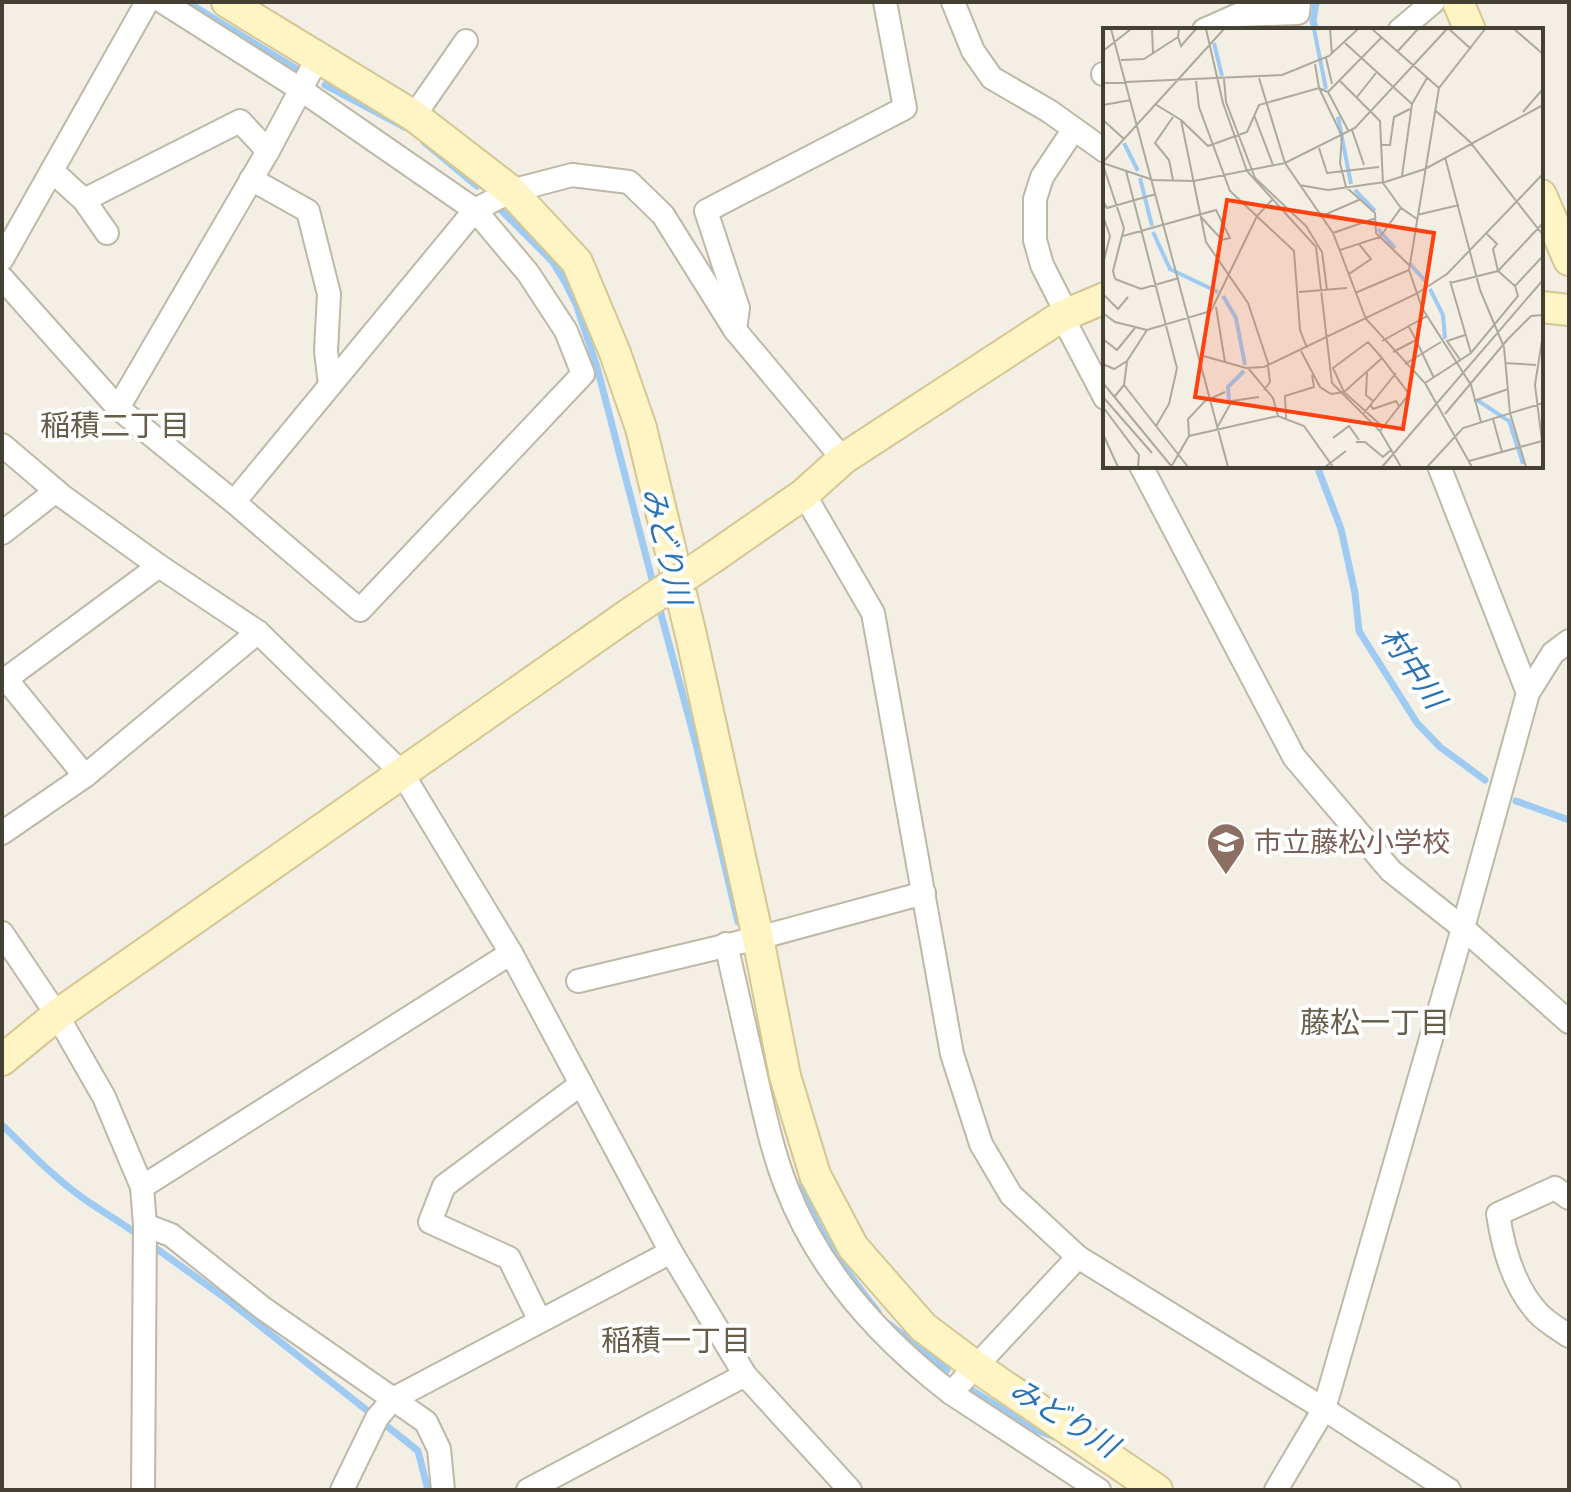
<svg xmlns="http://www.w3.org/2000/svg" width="1571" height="1492" viewBox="0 0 1571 1492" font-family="Arial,'Noto Sans JP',sans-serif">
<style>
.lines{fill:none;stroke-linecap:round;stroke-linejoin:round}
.stream{stroke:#9fcbf2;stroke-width:7}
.street-casing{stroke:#bfb8a7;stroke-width:26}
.secondary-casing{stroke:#d5c693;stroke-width:34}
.street{stroke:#fff;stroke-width:22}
.secondary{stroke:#fff4c3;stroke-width:30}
.secondary-bridge-casing{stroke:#d5c693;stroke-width:34;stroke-linecap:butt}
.secondary-bridge{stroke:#fff4c3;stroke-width:30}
.labels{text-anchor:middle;stroke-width:8;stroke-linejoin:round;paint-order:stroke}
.education-label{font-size:28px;fill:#785e54;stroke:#fff;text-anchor:start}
.neighbourhood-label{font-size:30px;fill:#685e4b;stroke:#fff}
.water-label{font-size:30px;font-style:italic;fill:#2b72b4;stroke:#fff}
.inset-river{fill:none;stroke:#9fcbf2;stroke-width:4}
.inset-road{fill:none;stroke:#ada99e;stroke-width:2}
.view{fill:#ff4110;fill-opacity:0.15;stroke:#ff4110;stroke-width:4}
.inset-edge{fill:none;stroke:#454034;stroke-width:4}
</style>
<rect width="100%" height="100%" fill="#f3efe5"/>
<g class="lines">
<g class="stream">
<path d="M187 2 298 70"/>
<path d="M1316 30 1313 22 1316 2"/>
<path d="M325 85 404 127"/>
<path d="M424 142 477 186"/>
<path d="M499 208 552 261 565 282 576 304 597 367 654 587"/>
<path d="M1317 466 1341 529 1355 593 1359 631 1417 723 1440 747 1485 780"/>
<path d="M658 603 696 744 738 922"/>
<path d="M1516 801 1569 820"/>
<path d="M2 1125C29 1151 56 1180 87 1201 105 1213 123 1224 140 1236"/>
<path d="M801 1175C810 1226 846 1271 878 1312"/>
<path d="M150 1244 225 1298 412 1446 418 1451 428 1490"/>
<path d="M889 1324 947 1370"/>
<path d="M970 1389 1034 1429 1055 1437"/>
</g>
<g class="street-casing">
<g id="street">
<path d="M163 2 300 89 475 210 528 273 566 331 583 374 360 610 234 502"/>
<path d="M953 2 973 51 992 78 1049 111 1105 151"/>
<path d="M1204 30 1238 15 1298 13 1299 2"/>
<path d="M1400 30 1433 2"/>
<path d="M1103 74H1105"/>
<path d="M414 116 466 41"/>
<path d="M52 171 84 200 240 121 268 151"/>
<path d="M251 179 308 211 329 294 326 351 330 385"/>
<path d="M84 200 107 233"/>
<path d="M2 259 147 2"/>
<path d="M2 278 118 408 234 502 475 210 511 191 572 175 629 182 663 215 735 330 843 459"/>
<path d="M1067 314 1042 265 1035 240V199L1042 177 1074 129"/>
<path d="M1062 316 1105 398"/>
<path d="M735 330 738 308 706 211 905 108 885 2"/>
<path d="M118 408 268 151 318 57"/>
<path d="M2 445 62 496 159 566 258 632 402 773 511 953 671 1252 745 1375 850 1490"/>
<path d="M1141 466 1294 757 1391 871 1463 928 1569 1022"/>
<path d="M1439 466 1528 693"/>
<path d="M804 494 873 613 952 1054 981 1144 1011 1195 1078 1257 1324 1409 1449 1490"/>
<path d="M2 533 56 491"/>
<path d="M85 776 6 679 159 566"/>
<path d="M2 833 85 776 258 632"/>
<path d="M2 933 57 1015 104 1097 142 1187 145 1225 143 1490"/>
<path d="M726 944C736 990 747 1035 757 1081 765 1116 773 1153 786 1186 818 1270 881 1339 951 1393L1078 1257"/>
<path d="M578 981 758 938 924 893"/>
<path d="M142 1187 511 953"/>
<path d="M1569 1198 1555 1188 1498 1214C1503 1248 1514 1287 1538 1313 1546 1322 1559 1329 1569 1336"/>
<path d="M145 1225 171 1235 264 1309 426 1422 439 1449 443 1490"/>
<path d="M540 1321 509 1258 430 1222 444 1186 581 1084"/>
<path d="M951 1393 1099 1490"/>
<path d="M342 1490 377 1418 393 1399 671 1252"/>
<path d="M528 1490 745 1375"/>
<path d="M1276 1490 1324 1409 1463 928 1528 693 1553 653 1569 641"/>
</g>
</g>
<g class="secondary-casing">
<g id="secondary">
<path d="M227 2 414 116 511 191 577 262 615 353 641 428 691 635 758 938 785 1076 815 1175 853 1247 923 1327 975 1366 1157 1490"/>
<path d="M1458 2 1470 30"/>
<path d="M1541 195 1569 260"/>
<path d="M1541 307 1569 310"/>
<path d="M715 556 804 494 843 459 1062 316 1105 298"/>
<path d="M2 1060 57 1015 629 614"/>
</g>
</g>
<use href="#street" class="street"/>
<use href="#secondary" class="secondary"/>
<g class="secondary-bridge-casing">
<path id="secondary-bridge" d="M629 614 715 556"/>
</g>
<use href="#secondary-bridge" class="secondary-bridge"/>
</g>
<defs>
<g id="school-pin" transform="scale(2)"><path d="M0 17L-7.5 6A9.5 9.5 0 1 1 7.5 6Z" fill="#8d6e63" stroke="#fff"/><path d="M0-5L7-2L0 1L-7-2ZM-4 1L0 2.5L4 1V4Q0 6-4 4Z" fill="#fff"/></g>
</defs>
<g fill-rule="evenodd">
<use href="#school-pin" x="1226" y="842"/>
</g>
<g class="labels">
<g class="education-label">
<text x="1254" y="852">市立藤松小学校</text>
</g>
<g class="neighbourhood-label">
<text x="115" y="436">稲積二丁目</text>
<text x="1375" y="1033">藤松一丁目</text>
<text x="676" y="1351">稲積一丁目</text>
</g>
<g class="water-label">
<text transform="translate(666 546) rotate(76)" y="10">みどり川</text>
<text transform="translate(1413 668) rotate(56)" y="10">村中川</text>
<text transform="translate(1064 1418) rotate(32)" y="10">みどり川</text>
</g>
</g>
<g transform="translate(1103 28)">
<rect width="440" height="440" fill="#f3efe5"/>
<path class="inset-river" d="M211 1 223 61M111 15 119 48M235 89 248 156M21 115 35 143M37 150 49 198M252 162 272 183M275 201 292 220M50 204 67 241 115 264M307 236 324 255M327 261 340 287 342 311M120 268 133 290 142 337M374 372 406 393 420 436M126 373 125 359 141 343"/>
<path class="inset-road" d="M8 1 125 439M49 1 50 25M103 1 120 75 144 143 213 219 229 355 277 403 298 439M227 1 229 26M269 1 336 60M346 1 368 21M411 1 440 26M75 9 78 18 93 1M242 15 309 76M0 23 28 1M294 24 315 1M223 30 229 56M18 32 41 31 75 9 76 1M212 36 216 60 239 108 237 135 243 159 272 185 273 205 306 237M156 50 182 135 230 205 263 291 322 355 369 439M121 51 123 74 152 150 203 198M93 53 96 79 127 163 191 223 197 302 204 320M237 53 277 93 280 155 298 180M0 55 179 47 226 28 255 1M225 64 246 104M254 69 273 45M52 76 78 92 103 214 145 275 166 338M0 77 28 72M332 82 367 114 440 207M420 84 440 61M151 87 170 137M70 89 52 115 66 132 70 152M0 92 21 111M78 92 105 118 144 104 156 77 216 60 225 64 279 9M249 102 261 137M278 117H287L291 89 307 81M216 120 224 145 276 139M342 129 377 262 401 319 407 385 423 439M0 134 121 1M0 135 50 152 91 153 182 135 252 100 344 1M0 137 21 200 10 243 12 251M23 143 74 340 66 376 53 398M299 148 309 76 324 50M196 157 225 162 282 154 322 141 440 77M0 173 4 180 53 166M314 187 356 177M0 188 7 208 0 236M219 188 258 171M203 198 219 224 224 262M230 205 273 190M20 208 113 182 127 210 119 212 98 189M237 222 277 209 298 180 314 191M246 246 268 231 256 216M12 251 38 261 76 250M347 253 368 325M347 255 395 243 440 195M412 258 440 228M196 264 244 260M252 265 306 242M0 266 15 281 25 269M113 279 122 334M0 285 12 294 44 302 108 283 154 188 169 172M0 311 14 322 32 300M313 312 331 350M279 313 324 288M198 323 217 359 228 366 241 364 279 330 306 366 277 403M290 324 313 312 305 297M97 327 143 340 161 339 313 266 344 246 440 146M279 330 265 314 230 340 241 364 280 399M358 333 344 313 362 307M402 335 433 337M0 336 11 341 24 333 44 302M302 336 338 314M145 340 170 370 175 388M264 345 263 367 270 373M0 355 69 439M322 355 368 325 415 268 412 258 395 243 390 221 394 216 384 206M21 357 85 439M161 362 167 354 165 338M12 368 21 357 24 334M0 369 49 425M371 373 405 361M267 376 270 381 293 373 296 378M0 379 36 427 35 439M261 385 293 345M342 386 405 311 428 288 440 287M183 390 182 368 211 359 209 347M390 391 399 424M378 394 368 357 319 280 306 242 336 60 382 1M115 398 129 373 156 369M0 406 15 439M86 408 85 391 102 373 122 364M230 410 246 398 256 412M253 414H262L280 429 289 421M366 433 439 413 432 357 440 306M68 439 86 408 175 388 201 398 230 439M222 439 243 423M279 439 440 252M324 439 360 400 440 375"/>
<path class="view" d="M124 172 331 205 300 401 92 369Z"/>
<rect width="440" height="440" class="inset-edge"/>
</g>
<rect width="1571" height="1492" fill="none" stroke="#454034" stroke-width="8"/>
</svg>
